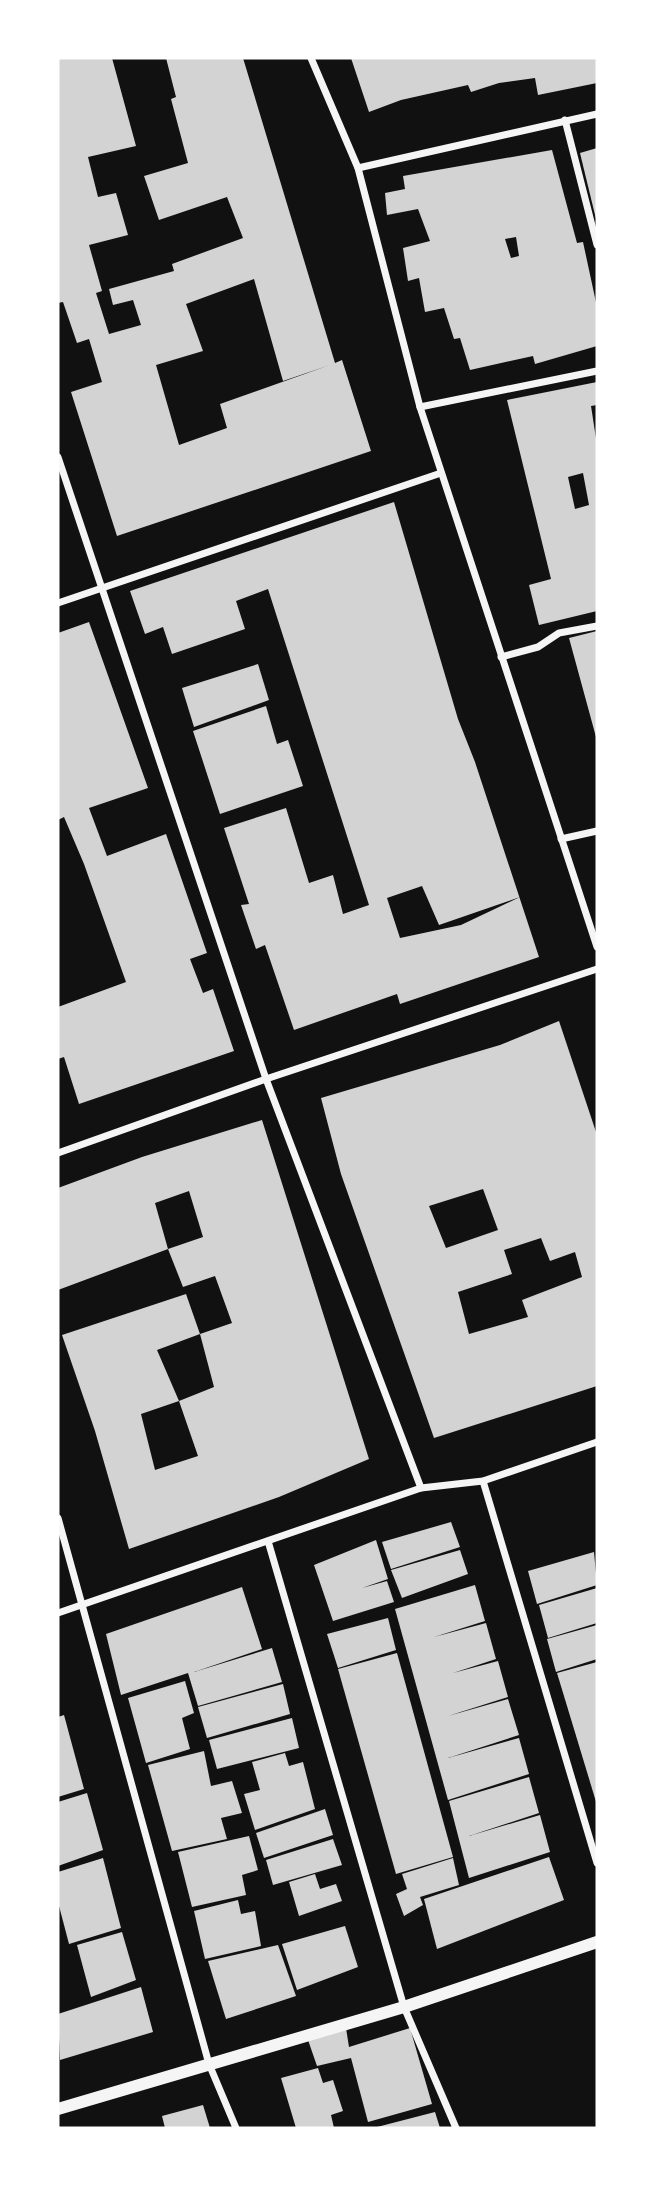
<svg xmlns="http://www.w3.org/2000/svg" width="655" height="2186" viewBox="0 0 655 2186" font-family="Signika,sans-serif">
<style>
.building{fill:#d3d3d3;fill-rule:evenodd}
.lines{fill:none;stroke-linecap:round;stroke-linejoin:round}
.minor{stroke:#f5f5f5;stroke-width:7}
.tertiary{stroke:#f5f5f5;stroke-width:12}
</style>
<rect width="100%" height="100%" fill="#111"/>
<g class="building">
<path d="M58 58H112L136 146 88 157 98 197 116 193 128 235 89 245 102 291 96 293 109 334 141 325 133 300 113 305 109 289 174 271 172 264 243 238 227 197 159 220 144 176 188 163 171 99 176 97 166 58H243L335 363 342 360 371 451 117 536 71 392 102 382 89 339 77 343 63 302 58 303ZM254 279 283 381 330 365 220 404 227 428 179 445 156 365 203 351 186 304Z"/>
<path d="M351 58H597V83L538 95 535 78 499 83 471 92 468 85 401 100 369 112Z"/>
<path d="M597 148V219H596L580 153Z"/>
<path d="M552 150 577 243 583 242 597 307V346L535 364 533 356 470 370 460 338 454 339 444 308 425 312 419 278 408 281 403 248 430 241 418 209 387 215 385 193 405 189 403 176ZM516 237 519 256 511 258 505 239Z"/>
<path d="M597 382V405L591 406 597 445V611L539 625 529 585 551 579 507 400ZM583 473 589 505 575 509 568 477Z"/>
<path d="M394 502 458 719 475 762 539 957 400 1004 397 994 294 1030 265 945 256 949 241 905 249 904 224 828 286 808 309 883 333 875 343 914 369 905 268 589 236 601 245 629 172 654 163 627 145 634 130 591ZM422 886 439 925 520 897 461 925 400 938 387 898Z"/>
<path d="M89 622 148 788 89 808 107 856 166 834 207 953 190 959 203 993 213 989 234 1051 79 1104 64 1057 58 1059V1007L126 982 84 864 64 817 58 820V633Z"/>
<path d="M597 631V737H596L569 638Z"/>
<path d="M258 664 269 700 194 727 182 688Z"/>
<path d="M266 706 277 744 288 740 303 786 220 814 193 731Z"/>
<path d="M559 1021 597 1135V1386L434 1438 341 1174 321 1098 500 1045ZM483 1189 498 1230 446 1248 429 1206ZM541 1238 550 1261 575 1252 582 1277 522 1300 528 1317 469 1334 458 1292 512 1274 504 1250Z"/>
<path d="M262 1120 369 1459 279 1497 129 1549 95 1431 62 1335 186 1294 200 1334 232 1323 215 1276 183 1287 168 1249 203 1237 189 1191 155 1203 168 1249 58 1290V1188L142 1157ZM200 1334 214 1387 179 1401 198 1456 155 1470 141 1414 179 1401 157 1350Z"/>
<path d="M451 1522 460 1547 391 1569 382 1542Z"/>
<path d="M376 1540 388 1579 362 1588 387 1581 394 1602 333 1621 314 1565Z"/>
<path d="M460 1550 468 1574 402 1598 391 1570Z"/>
<path d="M594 1552 597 1585 537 1604 528 1571Z"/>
<path d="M475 1585 485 1621 434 1637 486 1623 496 1659 453 1673 498 1661 508 1697 448 1716 508 1699 519 1735 448 1758 519 1738 529 1774 448 1800 395 1609Z"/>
<path d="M242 1587 262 1649 194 1672 272 1648 282 1682 198 1706 188 1673 121 1695 106 1634Z"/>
<path d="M597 1588V1623L548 1638 539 1605Z"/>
<path d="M388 1618 396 1650 338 1668 327 1634Z"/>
<path d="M597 1625V1659L556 1672 547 1639Z"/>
<path d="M397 1653 453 1857 396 1874 338 1669Z"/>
<path d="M597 1662V1805L557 1673Z"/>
<path d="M185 1681 194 1713 182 1718 190 1749 146 1763 128 1698Z"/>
<path d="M283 1684 290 1714 207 1738 198 1707Z"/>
<path d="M64 1715 84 1789 58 1797V1717Z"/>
<path d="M292 1718 299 1748 217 1769 209 1740Z"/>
<path d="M204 1751 211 1786 232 1781 242 1813 221 1818 227 1839 172 1851 148 1765Z"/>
<path d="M285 1753 289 1766 303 1762 315 1809 255 1830 244 1794 260 1790 252 1762Z"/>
<path d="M529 1777 539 1813 469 1836 540 1815 550 1852 469 1878 449 1801Z"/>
<path d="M87 1793 103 1850 58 1866V1802Z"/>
<path d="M325 1809 333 1835 264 1858 256 1833Z"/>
<path d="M249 1836 258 1870 242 1875 246 1895 192 1907 178 1852Z"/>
<path d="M333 1839 342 1865 273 1885 266 1860Z"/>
<path d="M549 1857 564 1900 437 1949 424 1899Z"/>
<path d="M103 1858 121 1928 69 1944 58 1902V1872Z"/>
<path d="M453 1858 459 1885 420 1897 423 1905 404 1916 396 1894 407 1889 402 1874Z"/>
<path d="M315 1874 320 1889 336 1884 342 1901 299 1916 289 1882Z"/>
<path d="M238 1900 241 1914 255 1911 261 1946 205 1959 194 1911Z"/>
<path d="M345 1926 358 1967 297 1990 282 1944Z"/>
<path d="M122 1932 136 1980 91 1997 77 1945Z"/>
<path d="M278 1945 296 1996 226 2019 208 1961Z"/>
<path d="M141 1987 153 2032 60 2060 58 2014Z"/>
<path d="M346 2028 349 2047 410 2028 432 2104 368 2122 351 2058 317 2066 308 2040Z"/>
<path d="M318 2068 323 2083 333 2080 343 2111 331 2115 334 2128H296L281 2078Z"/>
<path d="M203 2105 210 2128H165L162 2116Z"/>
<path d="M435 2112 440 2128H377V2127Z"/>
</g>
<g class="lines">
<g class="minor">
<path d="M311 58 358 168 420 407 597 947"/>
<path d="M565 120 597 245"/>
<path d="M358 168 597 114"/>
<path d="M420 407 597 371"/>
<path d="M58 457 266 1079 421 1488"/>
<path d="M58 603 441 473"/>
<path d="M501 657 538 647 559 633 597 626"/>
<path d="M561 839 597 831"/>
<path d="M58 1153 266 1079 597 969"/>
<path d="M483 1481 597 1863"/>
<path d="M58 1518 209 2064 236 2128"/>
<path d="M268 1541 404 2007 456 2128"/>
<path d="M58 1613 421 1488 483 1481 597 1442"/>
</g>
<path class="tertiary" d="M58 2109 404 2007 597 1942"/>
</g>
<rect width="655" height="2186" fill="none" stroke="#ffffff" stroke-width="119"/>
</svg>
